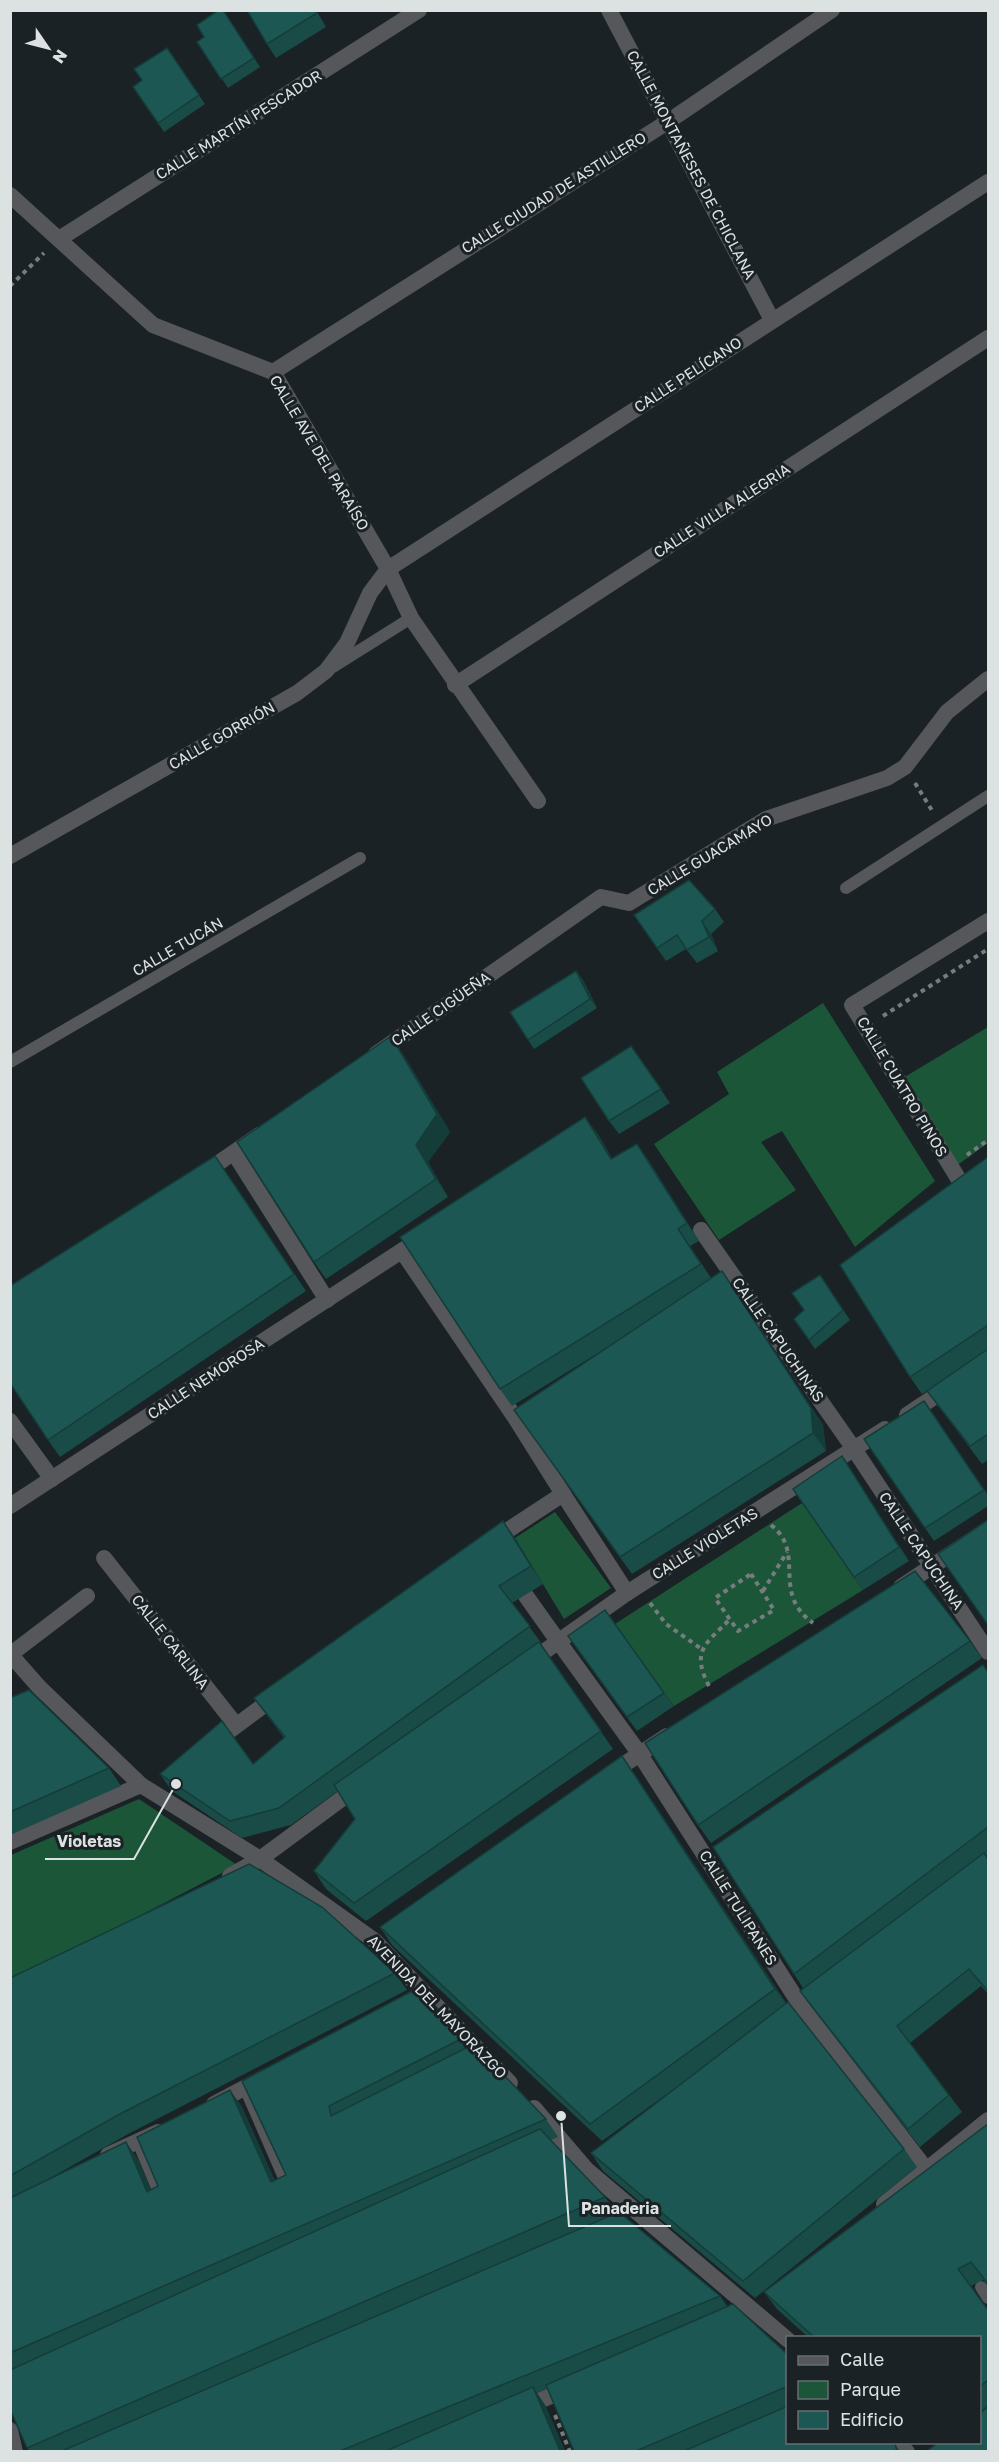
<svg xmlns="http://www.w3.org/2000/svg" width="999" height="2462" viewBox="0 0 999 2462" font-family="'Golos Text',sans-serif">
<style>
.park{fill:#1c5639}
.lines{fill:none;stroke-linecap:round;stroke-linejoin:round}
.path{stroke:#777d7f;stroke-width:4;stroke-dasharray:4.5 4.5;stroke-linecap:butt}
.service{stroke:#55575a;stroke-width:12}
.pedestrian{stroke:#55575a;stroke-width:16}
.minor{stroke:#55575a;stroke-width:16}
.wall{fill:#194b47}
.shaded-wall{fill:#143d3a}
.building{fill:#1d5753;stroke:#143d3a;stroke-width:1.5}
.labels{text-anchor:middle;stroke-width:6;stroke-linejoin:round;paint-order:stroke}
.street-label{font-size:15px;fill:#dce1e2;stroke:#1b2225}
.leader{fill:none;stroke:#dce1e2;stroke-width:2}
.callout-dot{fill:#dce1e2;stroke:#1b2225;stroke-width:2}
.callout-label{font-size:16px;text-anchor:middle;font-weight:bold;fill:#dce1e2;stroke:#1b2225;stroke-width:6;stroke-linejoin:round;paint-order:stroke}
</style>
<rect width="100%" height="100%" fill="#1b2225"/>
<g class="park">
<path d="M823 1003 935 1181 855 1247 782 1131 761 1142 796 1190 719 1240 654 1144 729 1094 717 1072Z"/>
<path d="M988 1027V1143L952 1169 898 1081Z"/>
<path d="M802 1503 863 1590 674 1706 615 1624Z"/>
<path d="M555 1512 611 1588 564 1619 515 1538Z"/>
<path d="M139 1799 237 1865 11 1983V1855Z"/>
</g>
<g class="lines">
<g class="path">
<path d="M10 286 44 253"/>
<path d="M915 783 933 812"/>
<path d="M883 1016 988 949"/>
<path d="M967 1155 988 1140"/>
<path d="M771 1525C807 1553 770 1592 813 1623"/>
<path d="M751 1574 774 1610 738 1631 715 1598Z"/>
<path d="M763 1591 787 1552"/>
<path d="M650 1603 666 1624 703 1650"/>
<path d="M709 1686C690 1650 707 1643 730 1619"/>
<path d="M555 2415 570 2452"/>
</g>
<g class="service">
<path d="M333 667 411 618"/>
<path d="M846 888 988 796"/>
<path d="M10 1062 360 858"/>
<path d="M245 2088 285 2180"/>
<path d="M138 2142 163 2202"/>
<path d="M981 2287 988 2298"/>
</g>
<g class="pedestrian">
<path d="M961 1183 852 1005 988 921"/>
<path d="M701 1230 854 1449 988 1652"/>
<path d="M526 1596 558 1641"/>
<path d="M10 1654 39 1687 141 1785"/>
<path d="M10 2430 15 2452"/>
</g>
<g class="minor">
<path d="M609 10 772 320"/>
<path d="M10 195 153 325 273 372 388 569 411 618 538 801"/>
<path d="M59 239 419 10"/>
<path d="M273 372 669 121 832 10"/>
<path d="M455 685 988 338"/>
<path d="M10 856 297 693 326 671 347 643 370 593 388 569 988 182"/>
<path d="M376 1054 601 897 629 903 766 819 887 778 905 767 947 712 988 679"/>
<path d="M234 1153 327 1300"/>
<path d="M201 1175 259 1135"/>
<path d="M402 1251 516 1419 563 1494"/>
<path d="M712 1295 736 1280"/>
<path d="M907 1415 988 1361"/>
<path d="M10 1421 52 1479"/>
<path d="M10 1506 426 1235"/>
<path d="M490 1542 563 1494 627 1593"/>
<path d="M104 1558 236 1725"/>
<path d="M901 1587 988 1529"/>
<path d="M558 1641 639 1753 801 2006 926 2169"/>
<path d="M11 1654 87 1596"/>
<path d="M528 1663 627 1593 885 1429"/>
<path d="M213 1743 279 1694"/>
<path d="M608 1775 667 1736"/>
<path d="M10 1842 141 1785 260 1859 375 1941 510 2083"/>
<path d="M230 1876 260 1859 359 1786"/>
<path d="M214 2104 265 2077"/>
<path d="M534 2108 586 2169 788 2340"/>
<path d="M108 2155 158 2132"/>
<path d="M884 2204 988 2120"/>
<path d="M522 2408 570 2388"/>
<path d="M897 2442 907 2452"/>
</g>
</g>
<g class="wall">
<path d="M223 10 260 67 228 88 197 42 204 37Z"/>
<path d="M247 10H316L326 27 276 58 267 44Z"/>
<path d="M167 48 205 104 164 132 133 87 142 80Z"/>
<path d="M715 909 724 922 711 934 718 951 697 963 686 949 666 961 634 915Z"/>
<path d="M576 971 583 980 597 1008 534 1049 528 1040Z"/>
<path d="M631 1046 670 1103 619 1134 609 1121Z"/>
<path d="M403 1054 450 1132 428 1162 448 1197 326 1279 314 1262Z"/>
<path d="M598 1134 612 1159 637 1144 649 1161 699 1241 690 1246 711 1278 722 1271 823 1425 826 1451 632 1574 514 1410 621 1339 512 1406 500 1389Z"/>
<path d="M988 1157V1460L982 1464 927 1391 922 1394 910 1377Z"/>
<path d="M227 1174 306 1291 60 1457 48 1440Z"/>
<path d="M820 1275 850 1320 815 1349 794 1319 804 1310Z"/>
<path d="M924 1401 988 1495V1506L934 1541 864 1439Z"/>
<path d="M842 1456 909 1561 863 1590 793 1489Z"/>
<path d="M503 1521 515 1538 543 1584 512 1603 542 1644 541 1645 613 1749 366 1921 326 1889 314 1871 355 1819 338 1791 291 1825 242 1838 172 1791 160 1774 253 1764 284 1738 254 1698Z"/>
<path d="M605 1610 674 1706 637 1731 568 1636Z"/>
<path d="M970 1641 982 1658 711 1843 698 1825Z"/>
<path d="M988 1672V1854L986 1856 988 1859V1994L981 1986 910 2043 962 2112 920 2147 812 2008 800 1991 803 1988 794 1974Z"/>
<path d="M10 1698 109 1768 121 1786 10 1835Z"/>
<path d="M634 1773 786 2003 904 2149 917 2167 755 2298 603 2171 591 2153 678 2086 602 2141 392 1945 380 1927Z"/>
<path d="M395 1973 407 1990 130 2133 38 2185 138 2159 151 2190 158 2186 230 2090 242 2107 275 2181 286 2175 242 2081 465 2037 471 2045 546 2119 558 2137 551 2140 605 2197 617 2213 720 2296 727 2306 788 2355V2442L895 2444 900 2451H574L547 2389 537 2393 545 2405 565 2451H30L27 2448 10 2409V1978Z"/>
<path d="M988 2124V2286L983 2280 971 2286 988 2310V2406L980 2412V2337H808L777 2309 764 2292Z"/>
</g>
<g class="shaded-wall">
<path d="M702 921 711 934 718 951 709 937Z"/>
<path d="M576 971 583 980 597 1008 590 999Z"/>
<path d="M391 1036 403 1054 450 1132 428 1162 448 1197 436 1179 416 1145Z"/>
<path d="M585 1117 598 1134 623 1177 611 1159Z"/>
<path d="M637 1144 649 1161 699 1241 687 1223Z"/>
<path d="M722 1271 823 1425 826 1451 813 1433Z"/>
<path d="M842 1456 851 1470 909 1561 899 1547Z"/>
<path d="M503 1521 515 1538 543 1584 531 1566Z"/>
<path d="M622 1756 634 1773 788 2007 775 1989Z"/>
<path d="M230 2090 242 2107 283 2200 271 2182Z"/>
<path d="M126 2142 138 2159 159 2210 147 2192Z"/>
<path d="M533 2387 545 2405 565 2451H560Z"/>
</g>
<g class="building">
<path d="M219 10H223L254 58 221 79 197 42 204 37 197 25Z"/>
<path d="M247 10H315L317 13 267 44Z"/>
<path d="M167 48 199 95 158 123 133 87 142 80 134 69Z"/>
<path d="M689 880 715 909 702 921 709 937 687 950 677 935 657 948 634 915Z"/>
<path d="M576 971 590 999 528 1040 510 1012Z"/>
<path d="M391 1036 437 1114 416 1145 436 1179 314 1262 237 1142Z"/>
<path d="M631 1046 661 1089 609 1121 581 1078Z"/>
<path d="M585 1117 611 1159 637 1144 687 1223 678 1229 701 1264 500 1389 400 1237Z"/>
<path d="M215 1156 294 1274 48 1440 10 1383V1286Z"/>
<path d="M988 1157V1325L910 1377 840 1265Z"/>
<path d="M722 1271 811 1408 813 1433 620 1557 514 1410Z"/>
<path d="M820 1275 843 1310 809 1340 794 1319 804 1310 792 1293Z"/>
<path d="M988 1349V1434L970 1446 927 1391Z"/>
<path d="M924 1401 984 1490 925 1528 864 1439Z"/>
<path d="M842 1456 899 1547 854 1577 793 1489Z"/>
<path d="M988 1520V1625L938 1554Z"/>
<path d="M503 1521 531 1566 499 1586 530 1626 279 1808 230 1821 160 1774 222 1721 253 1764 285 1737 254 1698Z"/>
<path d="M915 1571 970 1641 698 1825 645 1743Z"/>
<path d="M605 1610 664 1693 627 1717 568 1636Z"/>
<path d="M539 1642 601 1731 354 1903 314 1871 355 1819 334 1785Z"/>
<path d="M983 1665 988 1672V1827L794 1974 713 1847Z"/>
<path d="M29 1690 109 1768 10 1812V1698Z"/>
<path d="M622 1756 775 1989 590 2124 380 1927Z"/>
<path d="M984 1853 988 1859V1991L969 1969 897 2026 949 2095 908 2129 800 1991Z"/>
<path d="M249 1864 322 1907 395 1973 118 2115 10 2176V1978Z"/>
<path d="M418 1988 465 2037 329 2106 331 2116 474 2044 546 2119 10 2353V2198L126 2142 147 2192 158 2186 137 2137 230 2090 271 2182 286 2175 242 2081Z"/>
<path d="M788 2002 904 2149 743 2281 591 2153Z"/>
<path d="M988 2124V2284L971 2262 958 2269 988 2310V2380L980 2386V2337H814L764 2292Z"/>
<path d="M540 2129 605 2197 27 2448 10 2409V2370Z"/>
<path d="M619 2212 720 2296 340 2451H62Z"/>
<path d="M733 2304 788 2355V2386L636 2451H574L546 2385Z"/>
<path d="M533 2387 560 2451H386Z"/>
<path d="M788 2406V2442H892L895 2444 897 2451H684Z"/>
<path d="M988 2407V2451H927L939 2442H980V2413Z"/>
</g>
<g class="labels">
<g class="street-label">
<text transform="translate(239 125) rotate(-32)" y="5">CALLE MARTÍN PESCADOR</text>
<text transform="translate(691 165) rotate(62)" y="5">CALLE MONTAÑESES DE CHICLANA</text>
<text transform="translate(554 193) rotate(-32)" y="5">CALLE CIUDAD DE ASTILLERO</text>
<text transform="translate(688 375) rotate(-33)" y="5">CALLE PELÍCANO</text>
<text transform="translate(319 453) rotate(59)" y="5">CALLE AVE DEL PARAÍSO</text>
<text transform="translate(722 511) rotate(-33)" y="5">CALLE VILLA ALEGRIA</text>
<text transform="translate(222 736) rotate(-30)" y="5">CALLE GORRIÓN</text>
<text transform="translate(710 855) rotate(-31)" y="5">CALLE GUACAMAYO</text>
<text transform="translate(178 947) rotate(-30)" y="5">CALLE TUCÁN</text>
<text transform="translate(441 1009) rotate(-35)" y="5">CALLE CIGÜEÑA</text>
<text transform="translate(902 1087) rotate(59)" y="5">CALLE CUATRO PINOS</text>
<text transform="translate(778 1340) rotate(55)" y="5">CALLE CAPUCHINAS</text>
<text transform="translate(206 1379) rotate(-33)" y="5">CALLE NEMOROSA</text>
<text transform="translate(705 1544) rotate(-32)" y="5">CALLE VIOLETAS</text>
<text transform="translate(921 1551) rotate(56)" y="5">CALLE CAPUCHINA</text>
<text transform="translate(170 1642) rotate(52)" y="5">CALLE CARLINA</text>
<text transform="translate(738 1908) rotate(58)" y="5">CALLE TULIPANES</text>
<text transform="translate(437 2007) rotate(46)" y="5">AVENIDA DEL MAYORAZGO</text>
</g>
</g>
<path class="leader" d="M176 1784L134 1859H45M561 2116L569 2226H671"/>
<g class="callout-dot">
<circle cx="176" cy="1784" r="6"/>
<circle cx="561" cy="2116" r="6"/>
</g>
<g class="callout-label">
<text x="89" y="1847">Violetas</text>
<text x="620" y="2214">Panaderia</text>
</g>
<rect width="999" height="2462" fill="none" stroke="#dce1e2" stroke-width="24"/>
<rect x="786" y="2336" width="195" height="108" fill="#1b2225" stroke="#686e71" stroke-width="1.5"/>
<rect x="798" y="2356" width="30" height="9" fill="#55575a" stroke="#686e71" stroke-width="1.5"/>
<text x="840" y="2366" font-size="18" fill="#dce1e2">Calle</text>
<rect x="798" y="2381" width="30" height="18" fill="#1c5639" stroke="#686e71" stroke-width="1.5"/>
<text x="840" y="2396" font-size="18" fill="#dce1e2">Parque</text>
<rect x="798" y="2411" width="30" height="18" fill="#1d5753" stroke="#686e71" stroke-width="1.5"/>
<text x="840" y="2426" font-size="18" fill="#dce1e2">Edificio</text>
<g transform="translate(48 48) rotate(125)" stroke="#1b2225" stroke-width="4.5" paint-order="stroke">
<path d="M0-4.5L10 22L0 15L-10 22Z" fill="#dce1e2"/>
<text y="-9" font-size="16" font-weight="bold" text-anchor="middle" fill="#dce1e2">N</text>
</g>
</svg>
